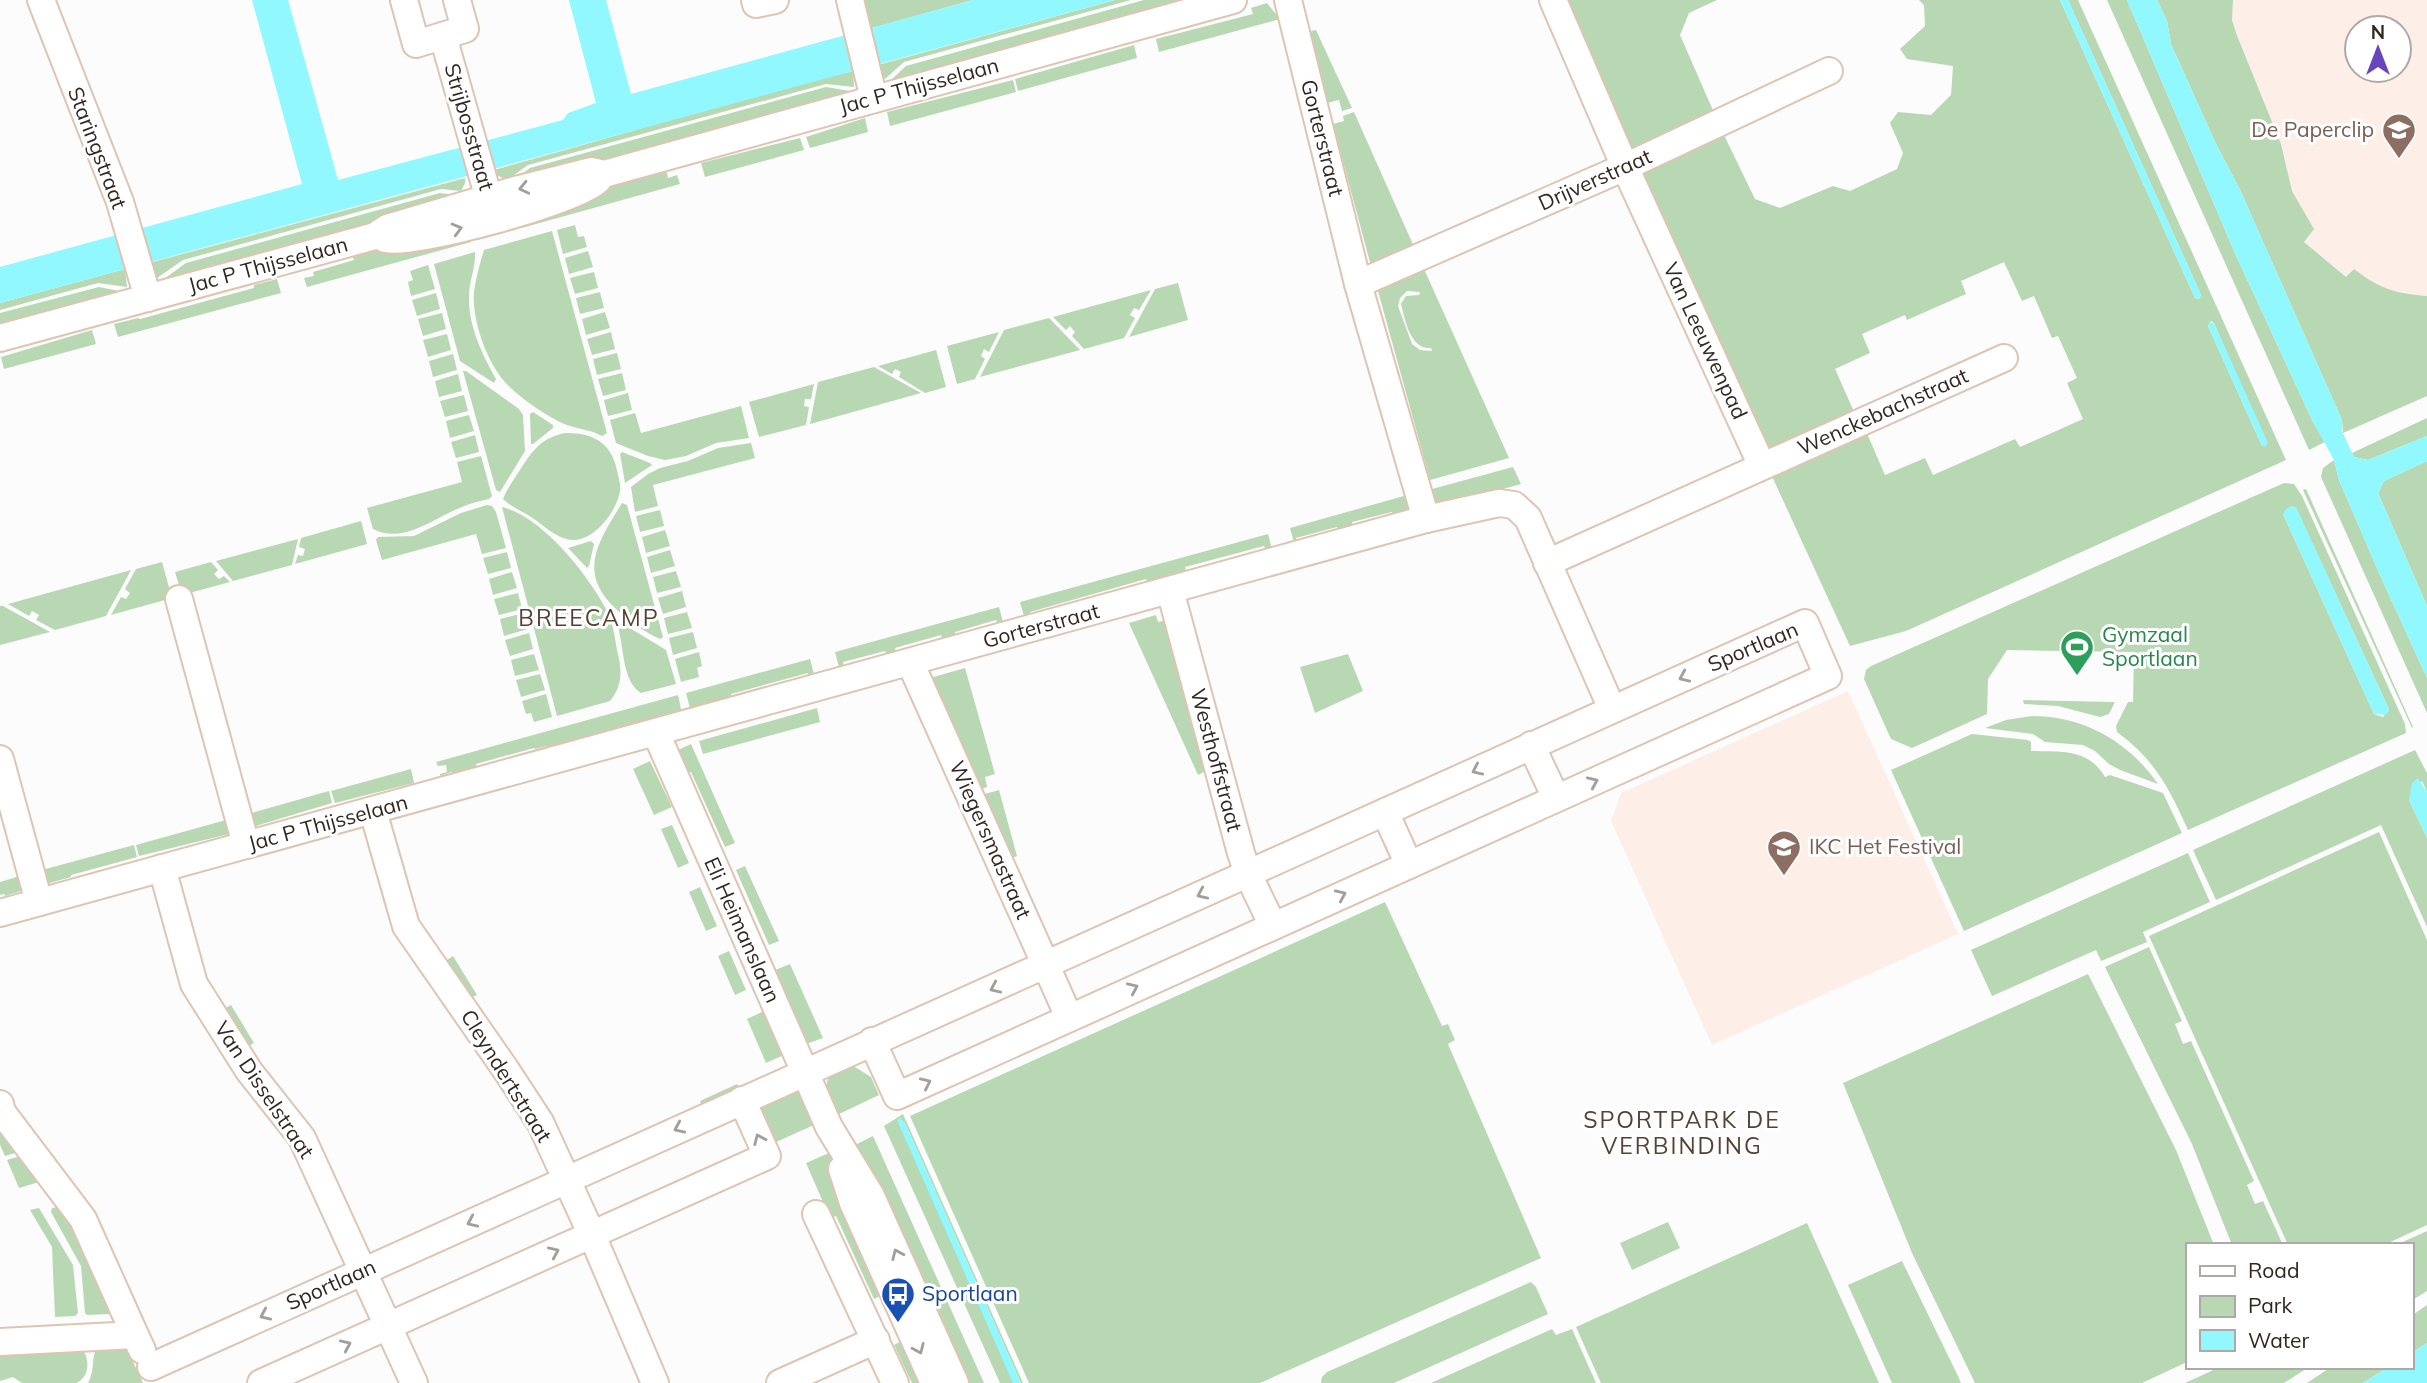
<svg xmlns="http://www.w3.org/2000/svg" width="2427" height="1383" viewBox="0 0 2427 1383" font-family="Mulish,sans-serif">
<style>
.commercial{fill:#fdeee8;fill-rule:evenodd}
.green{fill:#b8d8b3;fill-rule:evenodd}
.water{fill:#90f8fe}
.lines{fill:none;stroke-linecap:round;stroke-linejoin:round}
.street-casing{stroke:#dfc4b2;stroke-width:30}
.street{stroke:#fff;stroke-width:26}
.oneway{stroke:#a29e9b}
.labels{text-anchor:middle;stroke-width:6;stroke-linejoin:round;paint-order:stroke}
.street-label{font-size:21px;fill:#312720;stroke:#fff}
.education-label{font-size:21px;fill:#785e54;stroke:#fff;text-anchor:end}
.leisure-label{font-size:21px;fill:#27864d;stroke:#fff;text-anchor:start}
.transit-label{font-size:21px;fill:#164399;stroke:#fff;text-anchor:start}
.neighbourhood-label{font-size:23px;letter-spacing:2px;fill:#574132;stroke:#fff}
</style>
<rect width="100%" height="100%" fill="#fcfcfc"/>
<g class="commercial">
<path d="M2233 0H2427V296L2388 290 2375 285 2354 269 2347 278 2304 242 2314 229 2292 191 2281 144 2236 33 2232 20ZM2357 28H2399V70H2357Z"/>
<path d="M1848 691 1958 934 1712 1045 1611 821 1621 793Z"/>
</g>
<g class="green">
<path d="M859 0H973L868 29Z"/>
<path d="M1115 0H1131L904 62 885 79 878 65Z"/>
<path d="M1144 0H1193L892 83 891 80 906 66Z"/>
<path d="M1558 0H1717L1689 13 1680 35 1715 115 1628 155Z"/>
<path d="M1919 0H2060L2195 298 2199 299 2201 295 2068 0H2078L2286 460 1906 631 1850 646 1770 472 1865 429 1885 475 1925 458 1933 475 2015 439 2020 447 2083 419 2067 383 2077 378 2058 336 2052 338 2034 296 2022 301 2004 262 1961 281 1966 294 1907 320 1905 315 1862 334 1870 353 1835 369 1855 414 1763 455 1635 171 1723 133 1755 199 1780 208 1833 186 1850 191 1897 169 1903 153 1890 123 1898 112 1931 115 1951 95 1953 66 1907 59 1900 49 1925 26 1924 5ZM2211 321 2214 323 2267 445 2262 446 2208 326Z"/>
<path d="M2107 0H2127L2234 251 2313 422 2325 442 2309 450Z"/>
<path d="M2157 0H2233L2232 20 2236 33 2281 144 2292 191 2314 229 2304 242 2346 277 2354 269C2380 289 2394 293 2427 296V396L2343 433 2342 420 2338 411 2241 192 2215 142 2171 44 2167 21Z"/>
<path d="M1267 3 1280 19 1159 52 1156 39 1253 14 1251 8Z"/>
<path d="M1316 30 1352 108 1342 111 1339 100 1327 103 1307 32Z"/>
<path d="M1134 45 1137 58 1018 91 1015 79Z"/>
<path d="M853 71 854 87 826 84 528 165 511 177 504 179 497 175 494 170 767 93Z"/>
<path d="M1013 80 1016 92 890 126 887 112Z"/>
<path d="M826 87 850 91 851 94 559 174 516 178 530 168Z"/>
<path d="M1354 112 1415 249 1371 266 1333 124 1344 121 1343 116Z"/>
<path d="M865 118 868 132 810 148 806 137Z"/>
<path d="M800 138 804 150 705 177 701 163Z"/>
<path d="M666 168 668 178 677 175 680 184 478 240 475 229Z"/>
<path d="M465 178V183L461 191 441 189 183 260 157 278 149 263Z"/>
<path d="M440 193 456 195 460 199 165 282 164 279 186 263Z"/>
<path d="M575 225 578 237 584 236 587 247 563 254 557 230Z"/>
<path d="M468 231 471 242 307 287 304 278 314 276 313 272 354 260 352 254 360 252Z"/>
<path d="M552 231 607 433 602 436C590 429 575 429 562 423 543 414 509 391 498 373 484 352 472 318 474 292 476 277 480 263 484 250Z"/>
<path d="M588 251 593 267 569 274 565 258Z"/>
<path d="M475 252C476 267 469 281 469 296 468 325 482 354 496 379L494 383 460 361 434 264Z"/>
<path d="M428 265 435 289 411 296 408 282 413 280 410 271Z"/>
<path d="M125 269 127 287 98 283 0 310V303Z"/>
<path d="M1424 269 1509 458 1430 480 1378 291ZM1407 291 1420 292 1419 295 1406 296 1401 304C1405 321 1411 350 1431 348L1432 351 1420 350 1412 344 1398 306 1400 298Z"/>
<path d="M594 272 598 288 575 294 570 278Z"/>
<path d="M277 279 281 293 118 337 114 324 138 318 140 319 254 288V285Z"/>
<path d="M1178 283 1188 320 1129 337 1155 289Z"/>
<path d="M99 287 119 291 120 294 0 327V313Z"/>
<path d="M1151 290 1139 310 1134 308 1130 315 1135 318 1124 338 1084 349 1072 336 1075 332 1070 326 1066 330 1053 317Z"/>
<path d="M600 292 604 308 580 314 576 298Z"/>
<path d="M436 293 440 309 417 316 412 300Z"/>
<path d="M605 312 610 328 586 335 582 319Z"/>
<path d="M442 313 446 329 423 336 418 319Z"/>
<path d="M1049 318 1080 350 980 377 1004 330Z"/>
<path d="M92 330 96 344 4 369 1 357Z"/>
<path d="M611 332 615 349 592 355 587 339Z"/>
<path d="M999 332 989 352 984 349 981 356 985 359 975 379 957 384 947 346Z"/>
<path d="M447 334 451 350 428 357 423 340Z"/>
<path d="M936 350 946 387 925 393 899 377 901 372 895 369 892 374 878 366Z"/>
<path d="M617 353 621 369 597 375 593 359Z"/>
<path d="M453 354 457 370 433 377 429 361Z"/>
<path d="M874 367 921 393 810 424 818 382Z"/>
<path d="M463 371H466L519 409 523 415 525 451 500 492 496 490Z"/>
<path d="M622 373 626 390 603 396 598 379Z"/>
<path d="M458 374 462 391 439 397 435 381Z"/>
<path d="M814 384 811 399H805L804 406 809 407 806 425 759 437 749 402Z"/>
<path d="M628 393 632 410 608 416 604 400Z"/>
<path d="M464 395 468 411 445 417 440 401Z"/>
<path d="M741 406 749 438 716 443 686 456 665 460 648 456 616 443 610 420 635 413 641 433Z"/>
<path d="M533 412 553 425V428L533 444H531L530 414Z"/>
<path d="M469 415 474 431 450 438 446 421Z"/>
<path d="M2427 418V436L2368 460 2354 457 2352 453Z"/>
<path d="M566 433C597 433 613 445 618 475 619 480 621 485 620 491 617 511 594 542 571 540 556 538 546 527 534 519 524 512 511 507 503 499 507 489 514 479 520 470 533 450 542 437 566 433Z"/>
<path d="M475 435 479 452 456 458 451 442Z"/>
<path d="M751 443 755 458 653 485 658 506 635 512 631 487 648 474 660 468 688 461 718 448Z"/>
<path d="M622 452 650 463 652 465 625 483 620 454Z"/>
<path d="M481 456 492 496 489 499C480 501 471 503 462 507 435 517 404 545 373 529L367 508 462 482 457 462Z"/>
<path d="M2334 460 2339 480 2379 573 2427 678V713L2321 477 2323 468Z"/>
<path d="M2427 461V606L2378 493 2384 481Z"/>
<path d="M1513 467 1521 484 1437 507 1432 489Z"/>
<path d="M2284 483 2294 484 2302 496 2405 724 2406 733 2188 830C2169 788 2155 760 2117 732L2116 726 2128 702H2133L2134 652 2007 650 1988 679 1987 714 1912 748 1891 739 1864 679 1866 670 1871 666ZM2291 506 2296 508 2387 705 2389 710 2383 717 2374 714 2283 514Z"/>
<path d="M2306 489 2413 727 2412 728 2303 490Z"/>
<path d="M1411 494C1410 510 1407 512 1394 519L1392 512 1352 522 1354 530 1339 534 1337 527 1296 538 1298 545 1295 546 1290 528Z"/>
<path d="M622 503 627 505 663 637 660 639C644 632 629 621 616 609 576 572 599 541 622 503Z"/>
<path d="M487 505 492 506 496 512 506 548 482 554 476 534 382 560 376 540 378 537 414 536 461 513Z"/>
<path d="M502 507C543 517 590 577 608 613 613 624 615 638 617 650 622 669 623 685 610 701L557 716Z"/>
<path d="M660 510 664 526 640 532 636 516Z"/>
<path d="M361 521 367 544 295 564 298 555 303 556 305 549 299 547 301 538Z"/>
<path d="M665 530 670 546 646 553 642 537Z"/>
<path d="M1268 534 1273 552 1267 554 1264 546 1185 567 1187 576 1148 586 1146 579 1030 612 1031 618 1025 620 1020 602Z"/>
<path d="M298 539 292 565 233 581 216 561Z"/>
<path d="M591 541 594 544 589 566 587 568 568 548Z"/>
<path d="M670 550 675 566 651 573 647 557Z"/>
<path d="M507 552 511 568 488 574 483 558Z"/>
<path d="M162 562 172 598 111 615 121 597 126 599 130 593 125 589 136 569Z"/>
<path d="M211 562 218 570 214 574 219 579 224 576 230 582 182 595 175 572Z"/>
<path d="M131 570 106 616 55 630 36 620 39 615 32 611 29 616 8 604Z"/>
<path d="M676 571 681 587 657 593 653 577Z"/>
<path d="M512 572 517 588 493 595 489 579Z"/>
<path d="M682 591 686 607 663 614 658 598Z"/>
<path d="M518 593 522 609 499 615 494 599Z"/>
<path d="M0 606H3L50 632 0 645Z"/>
<path d="M999 607 1004 626 998 627 996 620 955 632 956 639 943 643 941 635 895 648 897 656 887 658 885 651 843 662 844 670 840 671 835 652Z"/>
<path d="M687 612 692 628 668 634 664 618Z"/>
<path d="M524 613 528 629 504 636 500 619Z"/>
<path d="M1156 615 1158 622 1167 620 1208 770 1198 775 1129 623Z"/>
<path d="M620 622 666 650 676 684 641 693C622 681 624 647 618 627Z"/>
<path d="M693 632 697 648 673 655 669 638Z"/>
<path d="M529 633 533 649 510 656 505 640Z"/>
<path d="M699 652 702 666 697 668 699 677 681 682 675 659Z"/>
<path d="M534 654 539 670 515 676 511 660Z"/>
<path d="M1348 654 1363 691 1315 713 1300 667Z"/>
<path d="M810 659 815 678 810 679 808 673 731 694 732 700 691 712 686 693Z"/>
<path d="M965 668 995 774 985 777 987 787 976 791 930 678Z"/>
<path d="M540 674 545 690 521 697 516 680Z"/>
<path d="M546 694 552 717 534 722 531 713 526 714 522 701Z"/>
<path d="M678 695 682 714 548 751 547 746 535 749 534 748 476 764 477 770 453 777 452 772 440 776V774L447 772 446 765 438 766 436 762Z"/>
<path d="M2023 700 2115 702 2109 714 2100 717 2058 706 2024 704Z"/>
<path d="M817 708 820 722 703 754 699 741Z"/>
<path d="M2032 716C2084 716 2129 742 2158 784L2120 770 2109 764 2095 751 2083 745 2045 742 2033 734 1985 728 2006 720Z"/>
<path d="M1972 734 2028 740 2031 742V751C2061 752 2088 748 2105 777L2110 775 2163 793 2182 833 1964 931 1891 770Z"/>
<path d="M691 744 735 843 725 847 691 772 684 775 674 752Z"/>
<path d="M2415 750 2427 773V792L2422 781 2409 800 2427 838V927L2381 825 2216 900 2193 850Z"/>
<path d="M650 761 672 807 654 815 633 769Z"/>
<path d="M411 769 414 783 335 803 331 791Z"/>
<path d="M999 790 1017 856 1007 860 978 796Z"/>
<path d="M329 791 332 803 252 827 248 814Z"/>
<path d="M226 820 229 834 139 856 136 845Z"/>
<path d="M672 825 689 863 678 868 661 829Z"/>
<path d="M2379 832 2427 940V1225L2384 1245H2288L2149 936Z"/>
<path d="M134 845 137 857 71 875V877L46 884 42 870Z"/>
<path d="M2188 853 2210 902 2143 932 2147 942 2101 961 2096 950 1992 996 1971 950Z"/>
<path d="M745 866 779 941 769 945 736 870Z"/>
<path d="M20 876 24 890 5 896 4 894 0 895V882Z"/>
<path d="M700 887 717 926 706 931 689 892Z"/>
<path d="M1385 902 1442 1026 1448 1024 1455 1040 1448 1044 1541 1258 1260 1383H1029L910 1116Z"/>
<path d="M2149 947 2182 1021 2175 1024 2183 1044 2191 1041 2254 1181 2247 1185 2255 1204 2263 1201 2283 1245H2232L2192 1144 2105 967Z"/>
<path d="M729 951 746 990 735 995 718 956Z"/>
<path d="M453 956 477 995 469 999 444 962Z"/>
<path d="M790 964 823 1038 806 1044 773 971Z"/>
<path d="M2088 974 2176 1150 2214 1245H2187V1362L2142 1383H1975L1912 1253 1843 1083Z"/>
<path d="M231 1005 254 1043 247 1047 224 1009Z"/>
<path d="M764 1011 784 1055 766 1063 747 1019Z"/>
<path d="M847 1062 871 1077 879 1095 837 1115C824 1086 819 1080 847 1062Z"/>
<path d="M737 1084 739 1088 704 1111 700 1101Z"/>
<path d="M794 1091 802 1095 816 1124 774 1143 760 1109V1105Z"/>
<path d="M903 1114 1023 1383H1021L905 1123 899 1119 898 1120 1014 1383H1000L884 1126Z"/>
<path d="M4 1131 22 1151 5 1156 0 1145V1132Z"/>
<path d="M873 1136 984 1383H962L855 1145Z"/>
<path d="M829 1153 887 1293 874 1299 836 1216 830 1218 806 1163Z"/>
<path d="M24 1155 39 1182 19 1188 7 1160Z"/>
<path d="M63 1206 113 1309 110 1314 87 1315 85 1313 81 1266 51 1212 52 1208Z"/>
<path d="M39 1208 73 1265 78 1313 75 1316 55 1317 52 1247 30 1210Z"/>
<path d="M1668 1222 1680 1248 1632 1270 1620 1243Z"/>
<path d="M1807 1223 1879 1383H1601L1576 1327Z"/>
<path d="M2427 1231V1291L2411 1301V1245H2396Z"/>
<path d="M1902 1261 1958 1376 1961 1383H1892L1848 1285Z"/>
<path d="M1531 1282 1536 1287 1548 1314 1394 1383H1321L1322 1377 1327 1372Z"/>
<path d="M2427 1305V1343L2411 1353V1316Z"/>
<path d="M1552 1329 1556 1335 1572 1329 1596 1383H1431Z"/>
<path d="M907 1338 928 1383H912L894 1345Z"/>
<path d="M82 1347C89 1360 91 1374 77 1383H22L13 1377 0 1381V1352Z"/>
<path d="M97 1347 127 1349 143 1383H88C95 1371 91 1358 97 1347Z"/>
<path d="M2220 1367H2309L2284 1383H2185Z"/>
<path d="M2331 1367H2388L2363 1383H2307Z"/>
</g>
<g class="water">
<path d="M252 0H288L338 180 563 120 568 113 596 103 569 0H606L631 94 973 0H1115C743 101 371 202 0 303V267L302 184Z"/>
<path d="M2060 0H2068L2201 295 2199 299 2195 298Z"/>
<path d="M2127 0H2157L2167 21 2171 44 2215 142 2241 192 2338 411 2342 420V431L2354 457 2368 460 2427 436V461L2384 481 2378 493 2427 606V678L2379 573 2339 480 2334 460 2313 422 2234 251Z"/>
<path d="M2209 322 2214 323 2268 443 2266 446H2262L2208 326Z"/>
<path d="M2291 506 2296 507 2387 705 2389 710 2386 715 2374 714 2283 514 2285 510Z"/>
<path d="M2418 778 2427 792V838L2409 800 2412 783Z"/>
<path d="M900 1118 905 1123 1021 1383H1013L897 1120Z"/>
<path d="M2427 1343V1383H2363L2388 1367H2411V1353Z"/>
</g>
<g class="lines">
<g class="street-casing">
<g id="street">
<path d="M41 0 120 202 148 298"/>
<path d="M404 0 416 44 465 29 457 0"/>
<path d="M755 0 756 4 775 0"/>
<path d="M850 0 874 99"/>
<path d="M1288 0 1358 284 1426 519"/>
<path d="M1553 0 1625 167 1762 466"/>
<path d="M443 36 493 213"/>
<path d="M385 239C413 246 578 201 598 180"/>
<path d="M1358 284 1625 167 1829 71"/>
<path d="M0 338 375 236 387 228 519 189 591 171 604 174 1233 0"/>
<path d="M1547 563 2004 358"/>
<path d="M1170 590 1241 853 1248 874 1273 926"/>
<path d="M179 599 246 845"/>
<path d="M910 662 1069 1017"/>
<path d="M656 733 829 1127 871 1196 955 1383"/>
<path d="M1531 745 1556 798"/>
<path d="M0 759 39 902"/>
<path d="M373 811 406 926 506 1070 540 1122 592 1235 655 1383"/>
<path d="M1385 812 1409 865"/>
<path d="M162 868 194 984 249 1071 302 1138 414 1383"/>
<path d="M0 913 1426 519 1499 503 1514 505 1528 518 1612 709"/>
<path d="M0 1104 2 1112 83 1219 135 1335"/>
<path d="M842 1169 853 1203 934 1383"/>
<path d="M816 1214 895 1383"/>
<path d="M0 1342 135 1335 142 1350"/>
<path d="M151 1367 1805 623 1828 676 897 1096 872 1041"/>
<path d="M261 1383 767 1156 742 1100"/>
<path d="M780 1383 876 1340"/>
</g>
</g>
<use href="#street" class="street"/>
</g>
<defs><path id="oneway-chevron" d="M-2-3.5L2.5 0L-2 3.5" fill="none" stroke-width="1.6" stroke-linecap="round" stroke-linejoin="round" transform="scale(1.75)"/></defs>
<g class="oneway">
<use href="#oneway-chevron" transform="translate(524 188) rotate(167)"/>
<use href="#oneway-chevron" transform="translate(457 229) rotate(-15)"/>
<use href="#oneway-chevron" transform="translate(1684 677) rotate(156)"/>
<use href="#oneway-chevron" transform="translate(1477 770) rotate(155)"/>
<use href="#oneway-chevron" transform="translate(1593 782) rotate(-24)"/>
<use href="#oneway-chevron" transform="translate(1202 894) rotate(156)"/>
<use href="#oneway-chevron" transform="translate(1341 895) rotate(-24)"/>
<use href="#oneway-chevron" transform="translate(995 988) rotate(156)"/>
<use href="#oneway-chevron" transform="translate(1133 988) rotate(-24)"/>
<use href="#oneway-chevron" transform="translate(926 1083) rotate(-25)"/>
<use href="#oneway-chevron" transform="translate(679 1128) rotate(156)"/>
<use href="#oneway-chevron" transform="translate(759 1139) rotate(-114)"/>
<use href="#oneway-chevron" transform="translate(472 1222) rotate(156)"/>
<use href="#oneway-chevron" transform="translate(554 1252) rotate(-24)"/>
<use href="#oneway-chevron" transform="translate(897 1254) rotate(-114)"/>
<use href="#oneway-chevron" transform="translate(265 1315) rotate(156)"/>
<use href="#oneway-chevron" transform="translate(346 1345) rotate(-24)"/>
<use href="#oneway-chevron" transform="translate(919 1349) rotate(66)"/>
</g>
<defs>
<g id="school-pin" transform="scale(1.75)"><path d="M0 17L-7.5 6A9.5 9.5 0 1 1 7.5 6Z" fill="#8d6e63" stroke="#fff"/><path d="M0-5L7-2L0 1L-7-2ZM-4 1L0 2.5L4 1V4Q0 6-4 4Z" fill="#fff"/></g>
<g id="stadium-pin" transform="scale(1.75)"><path d="M0 17L-7.5 6A9.5 9.5 0 1 1 7.5 6Z" fill="#2e9e5b" stroke="#fff"/><path d="M0-5a6.5 5 0 1 0 0 10a6.5 5 0 1 0 0-10ZM-3.5-1.8h7v3.6h-7Z" fill="#fff"/></g>
<g id="bus-pin" transform="scale(1.75)"><path d="M0 17L-7.5 6A9.5 9.5 0 1 1 7.5 6Z" fill="#1a4fb4" stroke="#fff"/><path d="M-5-6H5V4H4V6H2V4H-2V6H-4V4H-5ZM-3.5-4V0h7V-4ZM-3.5 1.2v1.5H-2V1.2ZM2 1.2v1.5H3.5V1.2Z" fill="#fff"/></g>
</defs>
<g fill-rule="evenodd">
<use href="#school-pin" x="2399" y="130"/>
<use href="#stadium-pin" x="2077" y="647"/>
<use href="#school-pin" x="1784" y="847"/>
<use href="#bus-pin" x="898" y="1294"/>
</g>
<g class="labels">
<g class="street-label">
<text transform="translate(919 86) rotate(-15)" y="7">Jac P Thijsselaan</text>
<text transform="translate(469 127) rotate(74)" y="7">Strijbosstraat</text>
<text transform="translate(1322 138) rotate(76)" y="7">Gorterstraat</text>
<text transform="translate(97 148) rotate(69)" y="7">Staringstraat</text>
<text transform="translate(1595 180) rotate(-24)" y="7">Drijverstraat</text>
<text transform="translate(268 265) rotate(-15)" y="7">Jac P Thijsselaan</text>
<text transform="translate(1705 341) rotate(65)" y="7">Van Leeuwenpad</text>
<text transform="translate(1883 412) rotate(-24)" y="7">Wenckebachstraat</text>
<text transform="translate(1041 626) rotate(-15)" y="7">Gorterstraat</text>
<text transform="translate(1753 647) rotate(-23)" y="7">Sportlaan</text>
<text transform="translate(1216 760) rotate(75)" y="7">Westhoffstraat</text>
<text transform="translate(328 823) rotate(-15)" y="7">Jac P Thijsselaan</text>
<text transform="translate(990 840) rotate(66)" y="7">Wiegersmastraat</text>
<text transform="translate(742 930) rotate(66)" y="7">Eli Heimanslaan</text>
<text transform="translate(506 1076) rotate(58)" y="7">Cleyndertstraat</text>
<text transform="translate(264 1090) rotate(56)" y="7">Van Disselstraat</text>
<text transform="translate(331 1285) rotate(-24)" y="7">Sportlaan</text>
</g>
<g class="education-label">
<text x="2374" y="137">De Paperclip</text>
<text x="1809" y="854" text-anchor="start">IKC Het Festival</text>
</g>
<g class="leisure-label">
<text x="2102" y="642">Gymzaal<tspan x="2102" dy="24">Sportlaan</tspan></text>
</g>
<g class="transit-label">
<text x="922" y="1301">Sportlaan</text>
</g>
<g class="neighbourhood-label">
<text x="589" y="626">BREECAMP</text>
<text x="1682" y="1128">SPORTPARK DE<tspan x="1682" dy="26">VERBINDING</tspan></text>
</g>
</g>
<rect x="2186" y="1243" width="228" height="126" fill="#ffffff" stroke="#ada9a6" stroke-width="2"/>
<rect x="2200" y="1266" width="35" height="10" fill="#ffffff" stroke="#ada9a6" stroke-width="2"/>
<text x="2248" y="1278" font-size="21" fill="#312720">Road</text>
<rect x="2200" y="1296" width="35" height="21" fill="#b8d8b3" stroke="#ada9a6" stroke-width="2"/>
<text x="2248" y="1313" font-size="21" fill="#312720">Park</text>
<rect x="2200" y="1330" width="35" height="21" fill="#90f8fe" stroke="#ada9a6" stroke-width="2"/>
<text x="2248" y="1348" font-size="21" fill="#312720">Water</text>
<g transform="translate(2378 49)"><circle r="33" fill="#ffffff" stroke="#ada9a6" stroke-width="2"/>
<path d="M0-5L12 26L0 18L-12 26Z" fill="#6945bd"/>
<text y="-10" font-size="19" font-weight="bold" text-anchor="middle" fill="#312720">N</text>
</g>
</svg>
